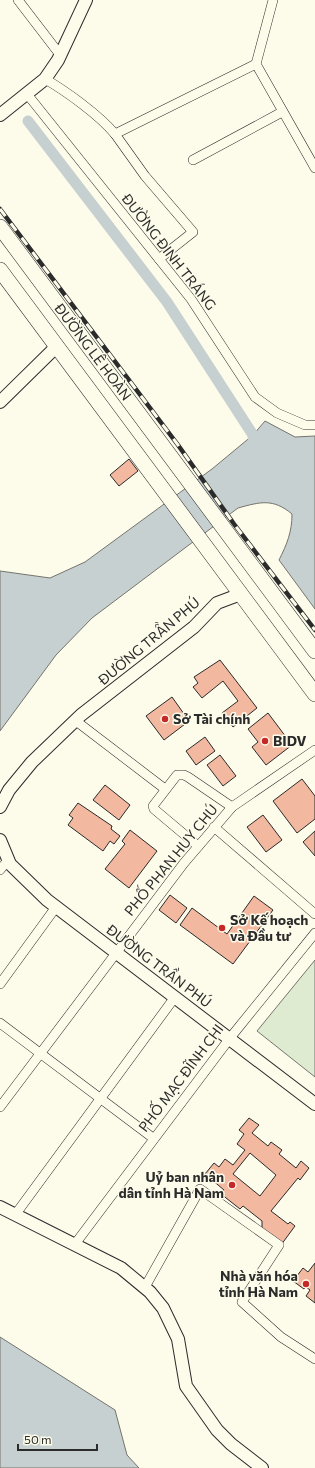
<svg xmlns="http://www.w3.org/2000/svg" width="315" height="1468" viewBox="0 0 315 1468" font-family="Commissioner,sans-serif">
<style>
.green{fill:#deebd1;stroke:#74746e}
.water{fill:#c7d0d0;stroke:#74746e}
.lines{fill:none;stroke-linecap:round;stroke-linejoin:round}
.canal{stroke:#c7d0d0;stroke-width:11}
.building{fill:#f2b8a0;stroke:#2b2b2b;fill-rule:evenodd}
.minor-casing{stroke:#2b2b2b;stroke-width:10}
.tertiary-casing{stroke:#2b2b2b;stroke-width:14}
.primary-casing{stroke:#2b2b2b;stroke-width:16}
.minor{stroke:#fdfbea;stroke-width:9}
.tertiary{stroke:#fdfbea;stroke-width:12}
.primary{stroke:#fdfbea;stroke-width:15}
.rail-casing{stroke:#2b2b2b;stroke-width:4.5}
.rail{stroke:#fdfbea;stroke-width:3;stroke-dasharray:9;stroke-linecap:butt}
.poi-dot{fill:#c62828;stroke:#fdfbea;stroke-width:1.5}
.labels{text-anchor:middle;stroke-width:3;stroke-linejoin:round;paint-order:stroke}
.street-label{font-size:14px;fill:#2b2b2b;stroke:#fdfbea}
.poi-label{font-size:14px;font-weight:bold;fill:#2b2b2b;stroke:#fdfbea;text-anchor:start}
</style>
<rect width="100%" height="100%" fill="#fdfbea"/>
<path class="green" d="M315 960V1077L257 1031Z"/>
<g class="water">
<path d="M265 421 295 437 315 436V609L279 560C287 544 292 532 292 514 273 498 260 502 238 508L92 618 56 655 0 731V571L50 578 85 562 212 469 253 435Z"/>
<path d="M0 1337 115 1410 127 1455 139 1468H0Z"/>
</g>
<g class="lines">
<path class="canal" d="M28 121 167 302 253 435 254 450"/>
</g>
<g class="building">
<path d="M129 459 138 471 119 486 110 475Z"/>
<path d="M220 660 257 708 233 727 222 713 238 701 223 681 202 698 193 687 198 683 194 677Z"/>
<path d="M172 697 189 721 164 740 146 716Z"/>
<path d="M268 713 292 745 266 765 252 747 258 742 248 729Z"/>
<path d="M205 737 215 751 196 765 186 751Z"/>
<path d="M220 755 236 776 223 786 207 765Z"/>
<path d="M302 779 315 796V819L297 833 273 801Z"/>
<path d="M105 785 130 805 119 820 93 800Z"/>
<path d="M78 803 112 826 111 829 120 836 114 844 110 841 103 851 68 825 73 818 69 815Z"/>
<path d="M263 815 282 840 266 852 247 827Z"/>
<path d="M130 830 157 851 129 888 105 869 125 844 122 841Z"/>
<path d="M315 831V856L303 842Z"/>
<path d="M170 895 187 908 176 923 159 910Z"/>
<path d="M254 896 273 910 233 964 180 925 192 908 227 934Z"/>
<path d="M249 1118 259 1125 252 1133 268 1146 271 1142 282 1150 279 1154 296 1168 301 1161 309 1168 300 1180 298 1178 271 1211 288 1224 290 1222 295 1226 281 1245 262 1230V1221L243 1206 240 1209 221 1194 224 1190 205 1174 214 1163 219 1167 225 1159 233 1165 245 1150 237 1144 244 1134 239 1130ZM250 1153 276 1175 260 1196 233 1174Z"/>
<path d="M315 1263V1303L306 1296 310 1290 306 1287 304 1289 293 1281 303 1268 308 1272Z"/>
</g>
<g class="lines">
<g class="minor-casing">
<g id="minor">
<path d="M18 0 61 56"/>
<path d="M273 0 256 64 315 168"/>
<path d="M45 79C66 91 99 115 115 134L256 64"/>
<path d="M27 94 191 299 255 397 277 413 305 425H315"/>
<path d="M115 134 145 176 193 232 159 259"/>
<path d="M193 160 282 112"/>
<path d="M76 721 165 789"/>
<path d="M214 827 315 914"/>
<path d="M198 846 154 809 153 806 177 775H184L188 777 232 807"/>
<path d="M0 870 8 860"/>
<path d="M0 984 56 907"/>
<path d="M0 1023 153 1138"/>
<path d="M0 1107 184 863 232 807 315 750"/>
<path d="M15 1215 175 997"/>
<path d="M75 1244 230 1038 315 933"/>
<path d="M145 1287 200 1189 279 1245 242 1302 281 1337 315 1359"/>
</g>
</g>
<g class="tertiary-casing">
<g id="tertiary">
<path d="M0 115 45 79 58 60 86 0"/>
<path d="M0 402 57 346"/>
<path d="M0 807 9 790 32 762 81 715 194 627 217 603 241 594"/>
<path d="M0 840 10 864 47 900 315 1104"/>
<path d="M0 1207 121 1268 150 1292 163 1308 178 1339 186 1386 217 1430 231 1444 262 1468"/>
</g>
</g>
<g class="primary-casing">
<g id="primary">
<path d="M0 227 315 651"/>
<path d="M0 270 315 694"/>
</g>
</g>
<use href="#minor" class="minor"/>
<use href="#tertiary" class="tertiary"/>
<use href="#primary" class="primary"/>
<g class="rail-casing">
<path id="rail" d="M0 209 178 445 234 524 315 630"/>
</g>
<use href="#rail" class="rail"/>
</g>
<g class="poi-dot">
<circle cx="165" cy="719" r="4"/>
<circle cx="265" cy="741" r="4"/>
<circle cx="222" cy="928" r="4"/>
<circle cx="232" cy="1185" r="4"/>
<circle cx="306" cy="1284" r="4"/>
</g>
<g class="labels">
<g class="street-label">
<text transform="translate(169 252) rotate(52)" y="5">ĐƯỜNG ĐINH TRÁNG</text>
<text transform="translate(93 352) rotate(53)" y="5">ĐƯỜNG LÊ HOÀN</text>
<text transform="translate(149 641) rotate(-40)" y="5">ĐƯỜNG TRẦN PHÚ</text>
<text transform="translate(171 860) rotate(-51)" y="5">PHỐ PHAN HUY CHÚ</text>
<text transform="translate(159 966) rotate(37)" y="5">ĐƯỜNG TRẦN PHÚ</text>
<text transform="translate(181 1078) rotate(-53)" y="5">PHỐ MẠC ĐĨNH CHI</text>
</g>
<g class="poi-label">
<text x="173" y="724">Sở Tài chính</text>
<text x="273" y="746">BIDV</text>
<text x="230" y="925">Sở Kế hoạch<tspan x="230" dy="16">và Đầu tư</tspan></text>
<text x="224" y="1182" text-anchor="end">Uỷ ban nhân<tspan x="224" dy="16">dân tỉnh Hà Nam</tspan></text>
<text x="298" y="1281" text-anchor="end">Nhà văn hóa<tspan x="298" dy="16">tỉnh Hà Nam</tspan></text>
</g>
</g>
<path d="M18 1444v6h79v-6" fill="none" stroke="#2b2b2b" stroke-width="2"/>
<text x="24" y="1444" font-size="12" fill="#2b2b2b" stroke="#fdfbea" stroke-width="3" paint-order="stroke">50 m</text>
</svg>
